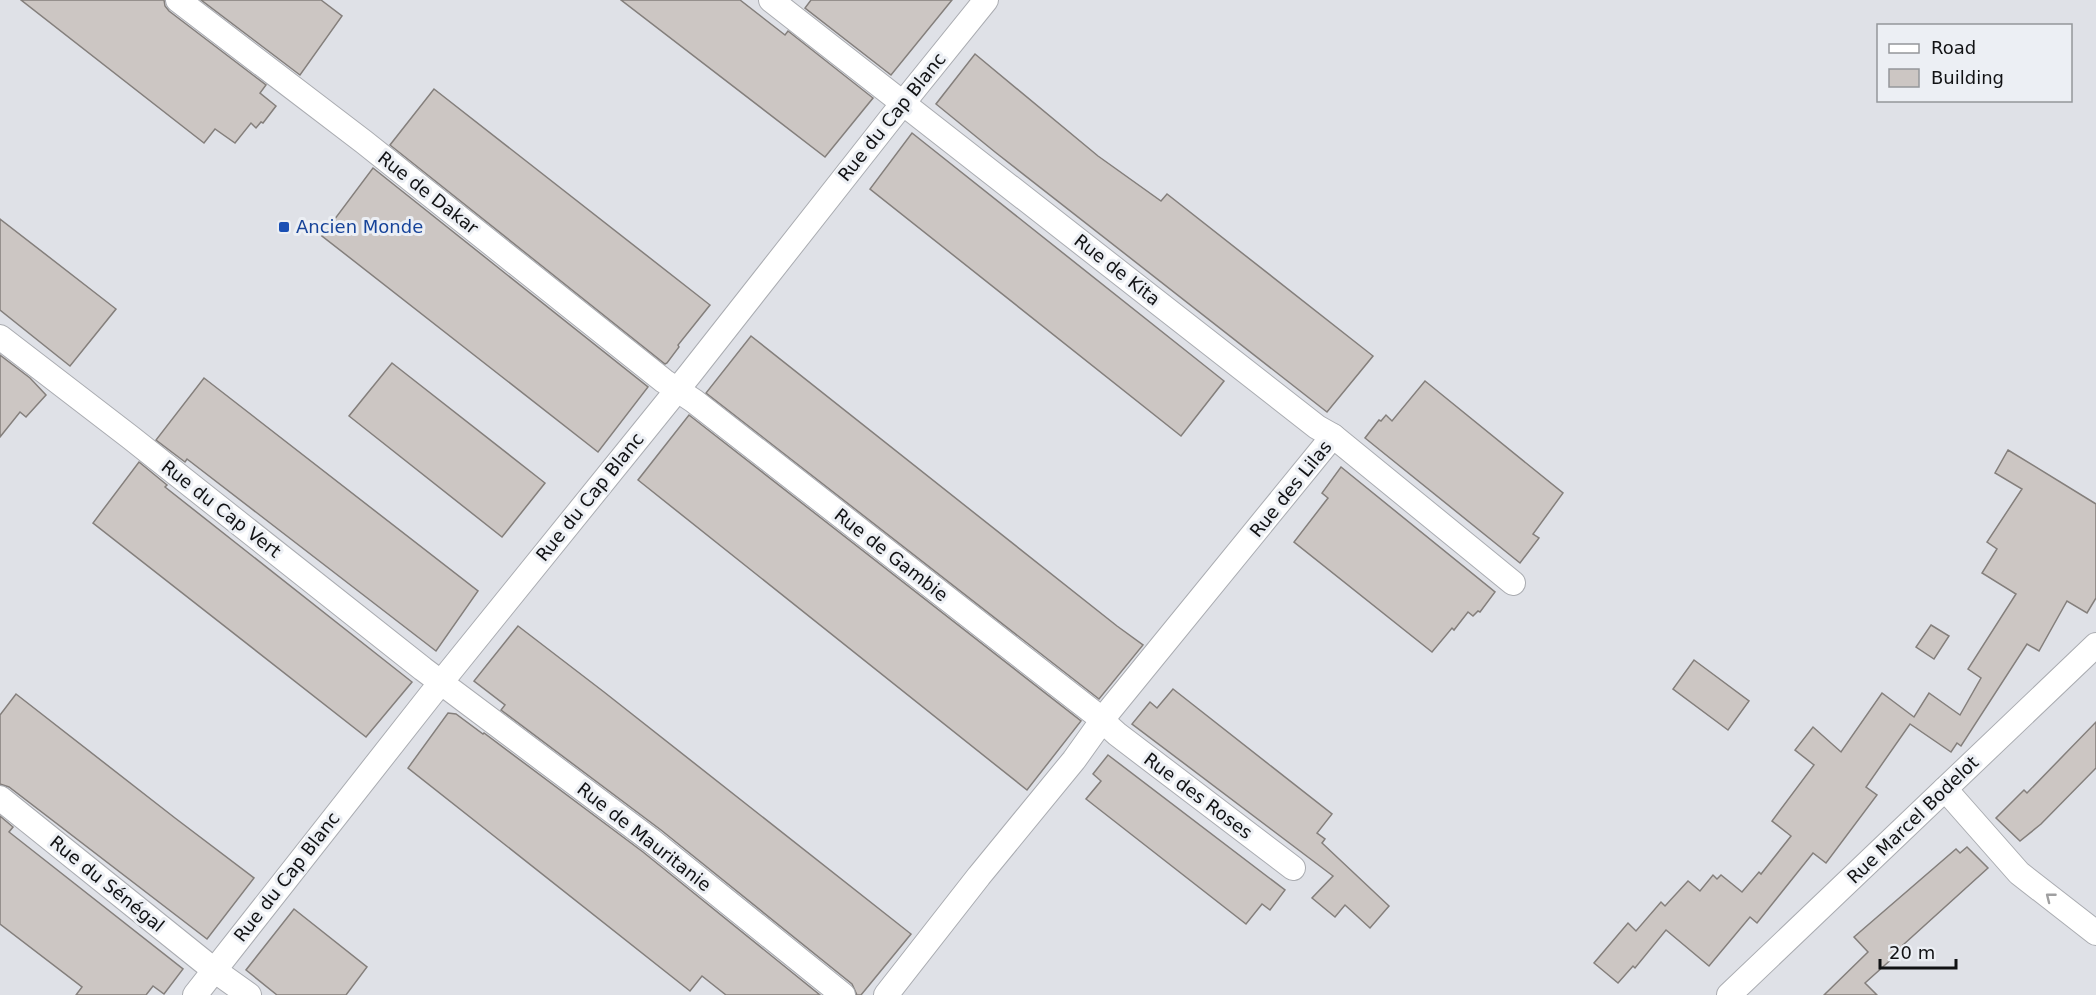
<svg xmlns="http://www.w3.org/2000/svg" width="2096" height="995" viewBox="0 0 2096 995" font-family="'DejaVu Sans',sans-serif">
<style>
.building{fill:#ccc6c3;stroke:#847f7c;stroke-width:1.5}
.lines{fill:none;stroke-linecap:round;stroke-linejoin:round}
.street-casing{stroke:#aaacb1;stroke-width:26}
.street{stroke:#fff;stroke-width:24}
.oneway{stroke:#a0a0a1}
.transit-dot{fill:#1a4fb4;stroke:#eceff4;stroke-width:2}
.labels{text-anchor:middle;stroke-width:6;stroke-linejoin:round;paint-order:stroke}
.street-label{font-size:18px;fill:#111214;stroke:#eceff4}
.transit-label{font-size:18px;fill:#164399;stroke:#eceff4;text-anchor:start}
</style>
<rect width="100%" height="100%" fill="#dfe1e7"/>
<g class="building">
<path d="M21 0H164L165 6 169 11 266 85 260 93 276 106 263 123 261 122 256 128 251 123 235 143 215 129 204 143Z"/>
<path d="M201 0H321L342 16 300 75Z"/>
<path d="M621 0H740L785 35 788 31 873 98 825 157Z"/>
<path d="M811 0H952L891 75 805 8Z"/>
<path d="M975 54 1098 156 1161 201 1167 194 1373 356 1327 412 995 152 936 104Z"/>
<path d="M434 89 710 305 678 345 679 347 667 363 665 364 390 145Z"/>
<path d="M912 133 1224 381 1181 436 870 189Z"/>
<path d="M373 168 648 387 598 452 322 236Z"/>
<path d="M0 219 116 309 70 366 0 310Z"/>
<path d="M751 336 1117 626 1143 645 1099 699 706 393Z"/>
<path d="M0 355 30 378 46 395 26 417 20 412 0 437Z"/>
<path d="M392 363 545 483 502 537 349 416Z"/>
<path d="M204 378 478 591 436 651 187 459 185 462 156 440Z"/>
<path d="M1425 381 1563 493 1533 534 1539 538 1520 563 1365 438 1379 420 1381 421 1386 415 1392 421Z"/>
<path d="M689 415 1081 721 1027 790 638 480Z"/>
<path d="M2008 450 2096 504V598L2087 613 2067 601 2039 651 2027 644 1961 746 1957 743 1951 752 1910 724 1866 787 1877 795 1826 863 1813 853 1757 923 1750 917 1709 966 1666 930 1635 968 1633 966 1618 983 1594 963 1628 923 1636 931 1661 902 1665 906 1688 881 1700 891 1713 875 1717 879 1721 875 1742 892 1759 872 1761 874 1791 836 1772 821 1814 765 1795 750 1813 727 1841 752 1882 693 1914 717 1929 693 1960 715 1981 678 1968 669 2016 594 1982 573 1997 549 1987 542 2022 489 1995 473Z"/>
<path d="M139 462 167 485 165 487 412 682 366 737 93 523Z"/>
<path d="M1341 467 1495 592 1480 612 1478 611 1473 616 1468 612 1454 630 1452 628 1432 652 1294 542 1328 498 1322 493Z"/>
<path d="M1931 625 1949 636 1934 659 1916 647Z"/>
<path d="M518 626 604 692 911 934 861 995H857L852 984 661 830 501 710 505 705 474 681Z"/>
<path d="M1694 660 1749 701 1728 730 1673 689Z"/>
<path d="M1173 689 1332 814 1317 833 1325 839 1322 843 1389 906 1370 928 1345 905 1335 917 1312 898 1333 876 1132 724 1150 702 1157 708Z"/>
<path d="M16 694 175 818 254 878 207 939 9 787 0 784V715Z"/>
<path d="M448 713 456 714 483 734 484 733 643 852 820 995H726L702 976 690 991 408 768Z"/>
<path d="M2096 722V768L2041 824 2020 841 1996 818 2024 790 2027 793Z"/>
<path d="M1108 755 1285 890 1270 910 1262 904 1246 924 1086 799 1101 781 1093 774Z"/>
<path d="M0 816 13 827 9 832 183 969 164 994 153 986 146 995H76L82 987 0 924Z"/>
<path d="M1967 847 1988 868 1903 945 1905 947 1865 983 1877 995H1824L1868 952 1854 937 1956 849 1960 853Z"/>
<path d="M294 909 367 967 346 995H277L246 970Z"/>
</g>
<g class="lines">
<g class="street-casing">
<g id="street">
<path d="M178 0 364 142 664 381 694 401 1094 713 1117 734 1293 868"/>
<path d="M771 0 1317 427 1333 436 1513 583"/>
<path d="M0 337 130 437 423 669 652 841 843 995"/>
<path d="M1945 789 2019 873 2096 933"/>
<path d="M0 798 214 970 249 995"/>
<path d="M195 995 430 696 690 374 903 103 986 0"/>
<path d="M886 995 979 876 1074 760 1109 711 1333 436"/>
<path d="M1729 995 2096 645"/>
</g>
</g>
<use href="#street" class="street"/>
</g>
<defs><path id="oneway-chevron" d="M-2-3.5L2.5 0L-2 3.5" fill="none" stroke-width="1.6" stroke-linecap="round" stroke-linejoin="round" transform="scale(1.5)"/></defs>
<use class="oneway" href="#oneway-chevron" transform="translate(2050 897) rotate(-142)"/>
<rect class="transit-dot" x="278" y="221" width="12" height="12" rx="3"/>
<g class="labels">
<g class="street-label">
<text transform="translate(892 117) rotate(-51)" y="6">Rue du Cap Blanc</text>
<text transform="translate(428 193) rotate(38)" y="6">Rue de Dakar</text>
<text transform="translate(1117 270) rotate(38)" y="6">Rue de Kita</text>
<text transform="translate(1291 489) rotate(-51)" y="6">Rue des Lilas</text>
<text transform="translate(590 497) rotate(-51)" y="6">Rue du Cap Blanc</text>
<text transform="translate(221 509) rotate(38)" y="6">Rue du Cap Vert</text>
<text transform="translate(891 555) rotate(38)" y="6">Rue de Gambie</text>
<text transform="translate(1198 796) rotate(37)" y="6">Rue des Roses</text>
<text transform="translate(1913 820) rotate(-44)" y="6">Rue Marcel Bodelot</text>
<text transform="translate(644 837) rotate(38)" y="6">Rue de Mauritanie</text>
<text transform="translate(287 877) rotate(-52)" y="6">Rue du Cap Blanc</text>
<text transform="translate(107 884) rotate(39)" y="6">Rue du Sénégal</text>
</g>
<g class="transit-label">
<text x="296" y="233">Ancien Monde</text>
</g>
</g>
<rect x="1877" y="24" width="195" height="78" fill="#eceff4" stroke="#94979a" stroke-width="1.5"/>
<rect x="1889" y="44" width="30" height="9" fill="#ffffff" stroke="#94979a" stroke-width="1.5"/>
<text x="1931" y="54" font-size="18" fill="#111214">Road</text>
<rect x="1889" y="69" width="30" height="18" fill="#ccc6c3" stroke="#94979a" stroke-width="1.5"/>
<text x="1931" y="84" font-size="18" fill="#111214">Building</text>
<path d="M1880 959v9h76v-9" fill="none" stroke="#111214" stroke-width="3"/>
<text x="1889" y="959" font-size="18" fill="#111214" stroke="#eceff4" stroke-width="4.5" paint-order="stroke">20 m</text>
</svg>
